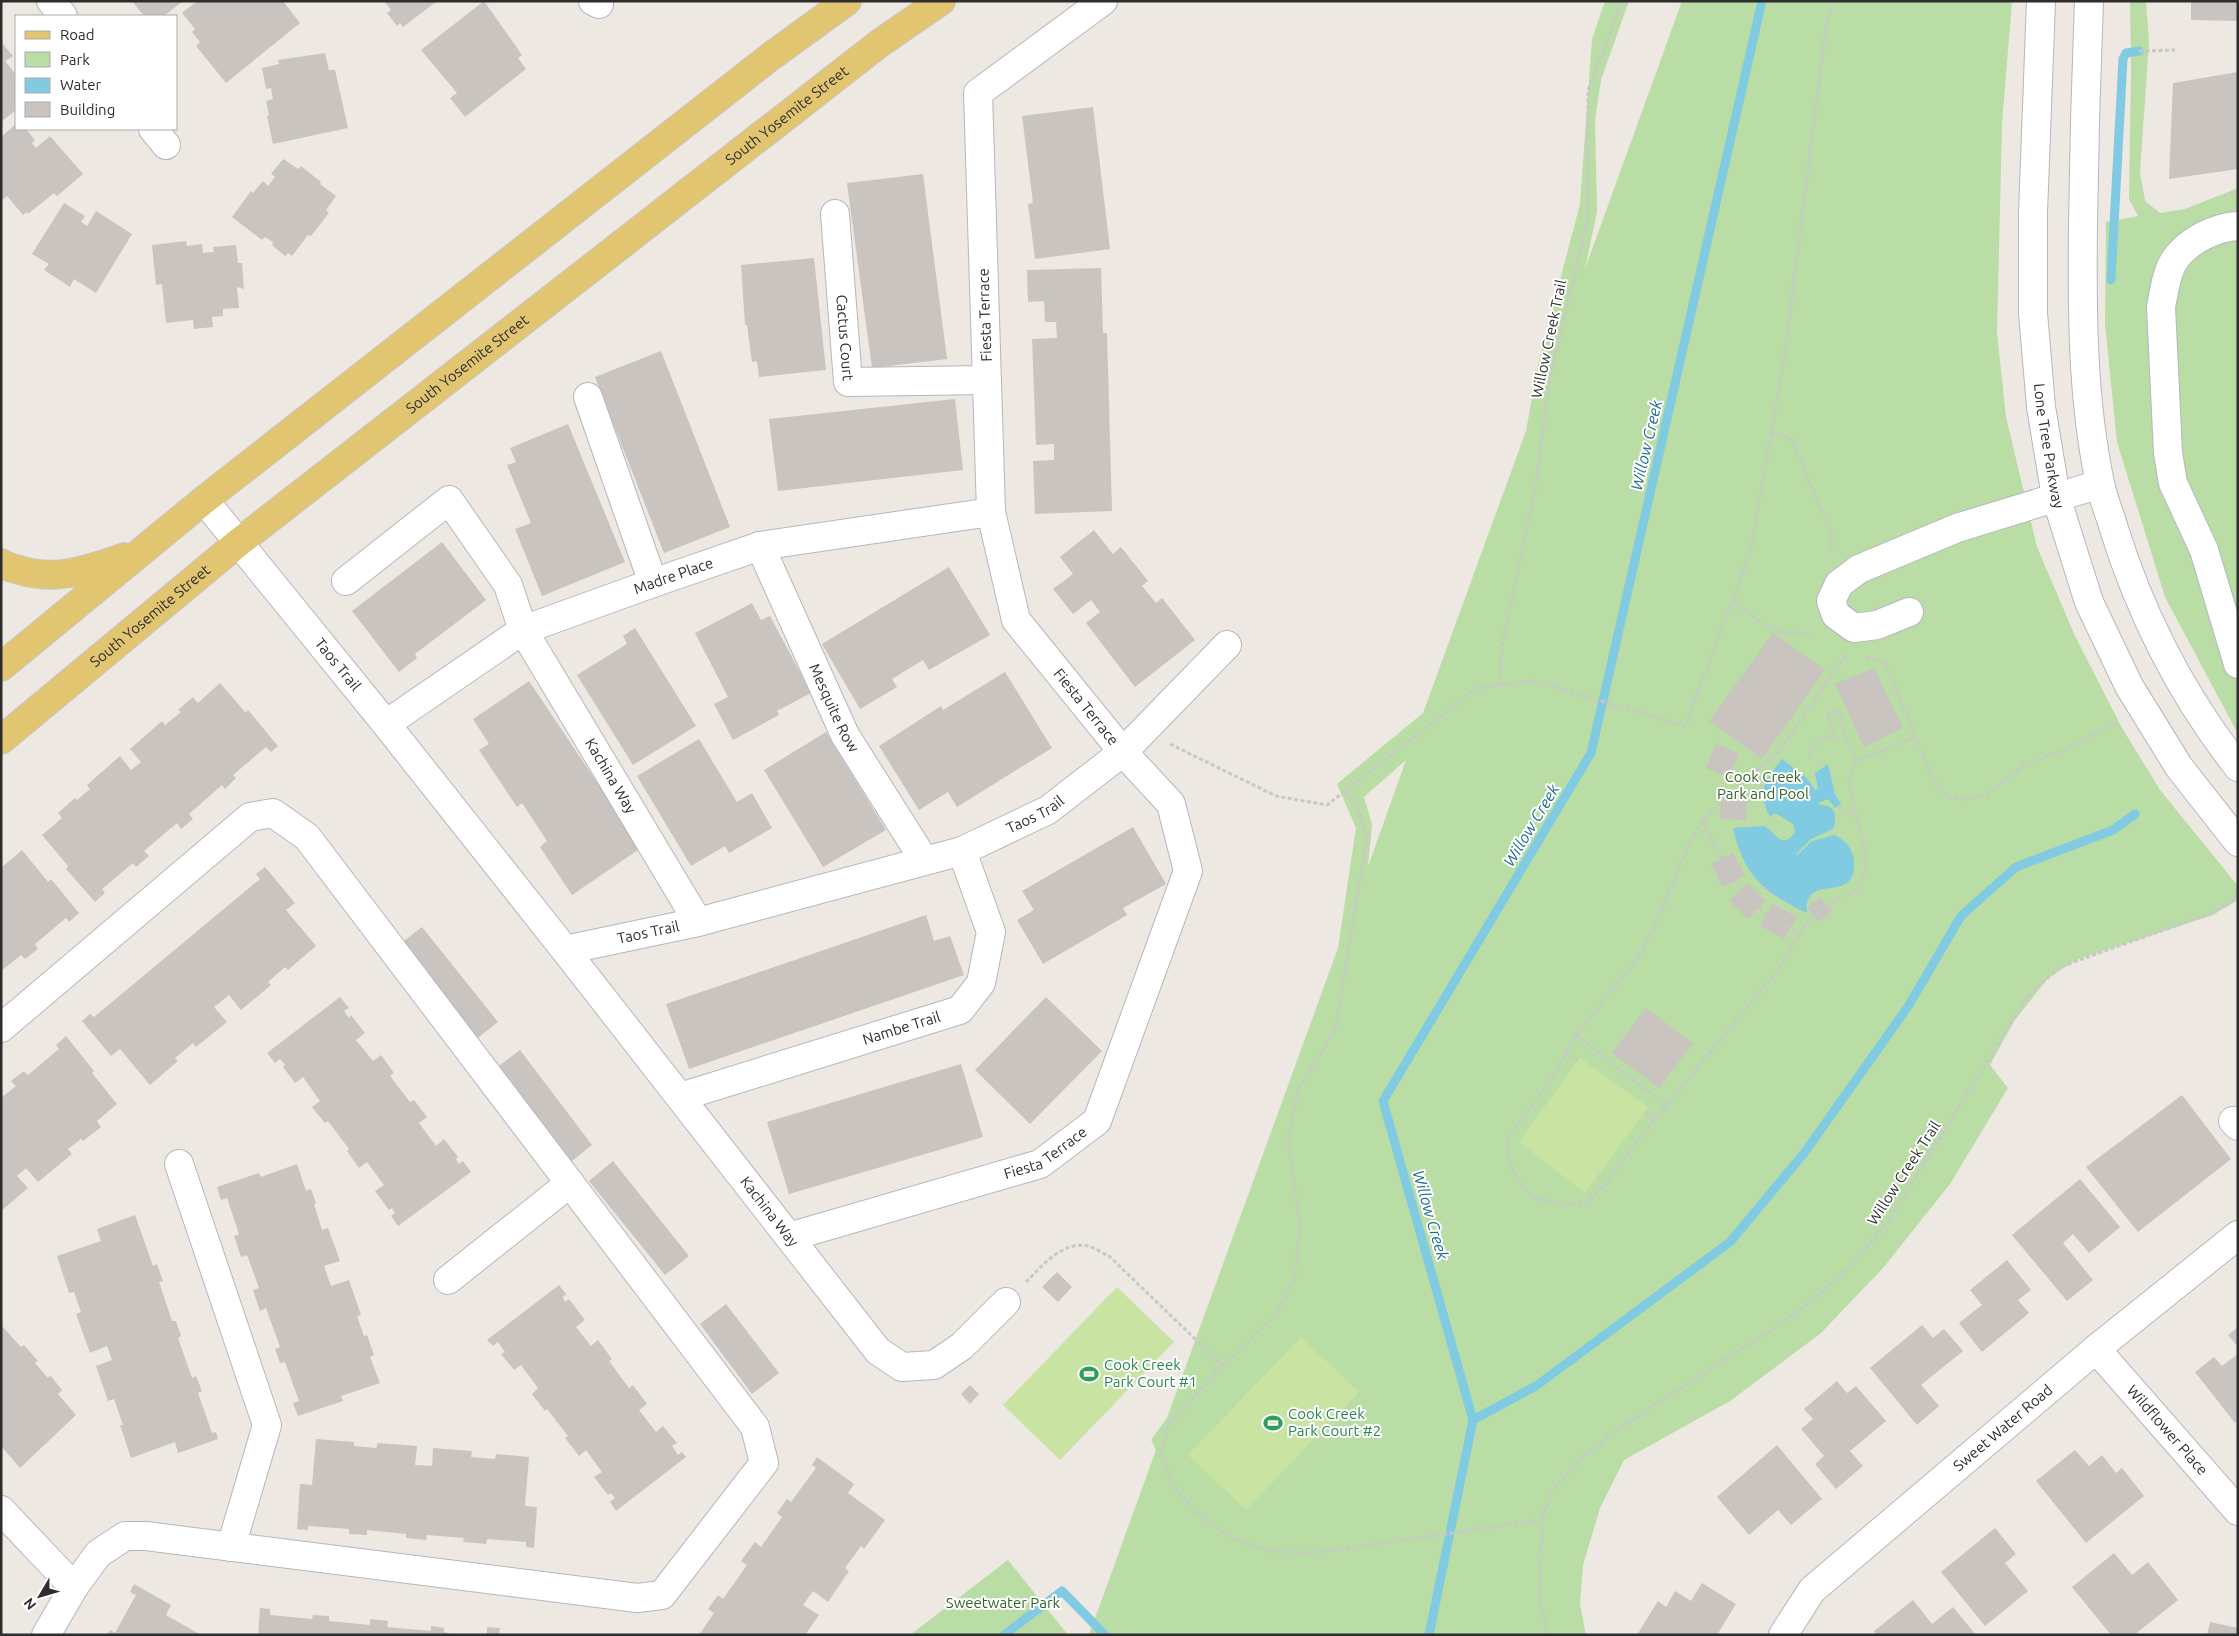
<svg xmlns="http://www.w3.org/2000/svg" width="2239" height="1636" viewBox="0 0 2239 1636" font-family="Ubuntu,sans-serif">
<style>
.green{fill:#b9dda4;fill-rule:evenodd}
.pitch{fill:#c9e3a2}
.water{fill:#81cbe2}
.lines{fill:none;stroke-linecap:round;stroke-linejoin:round}
.stream{stroke:#81cbe2;stroke-width:9}
.building{fill:#c9c4c0}
.minor-casing{stroke:#b5b7bf;stroke-width:30}
.major-casing{stroke:#c8c8c8;stroke-width:30}
.path{stroke:#c8c8c8;stroke-width:3;stroke-dasharray:4 2.5;stroke-linecap:butt}
.minor{stroke:#fff;stroke-width:28}
.major{stroke:#e2c571;stroke-width:28}
.labels{text-anchor:middle;stroke-width:4;stroke-linejoin:round;paint-order:stroke}
.street-label{font-size:15px;fill:#2d2d2d;stroke:#fff}
.park-label{font-size:15px;fill:#326424;stroke:#fff}
.leisure-label{font-size:15px;fill:#27864d;stroke:#fff;text-anchor:start}
.water-label{font-size:16px;font-style:italic;fill:#1d6c91;stroke:#fff}
</style>
<rect width="100%" height="100%" fill="#ede8e1"/>
<g class="green">
<path d="M1605 1H1629L1601 80 1595 120 1597 212 1585 269 1682 1H2012L2002 124 1997 333 2006 417 2037 547 2075 636 2122 728 2160 790 2238 886V900L2213 915 2078 959 2048 978 2014 1021 1990 1065 2008 1088 1950 1184 1883 1268 1821 1333 1730 1401 1624 1460 1600 1508 1583 1565 1580 1604 1586 1635H1089L1156 1450 1151 1440 1167 1418 1338 948 1356 828 1337 784 1423 713 1526 431 1539 360 1580 204 1592 39ZM1406 760 1369 864 1368 865 1372 825 1364 797Z"/>
<path d="M2130 1H2146L2149 41 2140 172 2145 201 2160 213 2185 209 2238 188V734L2165 597 2117 442 2105 324 2106 222 2138 216 2129 199 2131 67Z"/>
<path d="M1008 1560 1068 1635H910Z"/>
</g>
<g class="pitch">
<path d="M1580 1058 1648 1107 1585 1193 1519 1142Z"/>
<path d="M1117 1287 1174 1342 1060 1460 1003 1405Z"/>
<path d="M1301 1337 1359 1392 1246 1510 1188 1455Z"/>
</g>
<path class="water" d="M1782 759 1807 778 1815 790 1818 788 1815 773 1828 764 1835 794 1841 804 1835 808 1828 799 1818 803 1820 805C1835 804 1838 816 1833 829L1811 839 1796 854 1797 855 1812 841 1834 835C1845 840 1853 848 1854 861 1856 898 1824 881 1811 895 1806 901 1806 907 1807 913 1764 893 1744 876 1733 828L1765 826C1776 834 1783 850 1795 832L1793 824 1775 813 1770 817C1756 790 1765 781 1782 759Z"/>
<g class="lines">
<g class="stream">
<path d="M2111 280 2123 59 2126 53 2139 51"/>
<path d="M1473 1420 1536 1386 1730 1242 1805 1152 1909 1005 1961 916 2016 867 2113 830 2135 814"/>
<path d="M1004 1635 1062 1591 1105 1635"/>
<path d="M1429 1635 1473 1420 1383 1101 1591 753 1762 1"/>
</g>
</g>
<g class="building">
<path d="M132 1H183L164 16H144Z"/>
<path d="M197 1H283L300 23 226 83 196 46 200 42 192 32 195 29 182 13Z"/>
<path d="M384 1H437L403 27 400 23 397 26 387 13 391 10Z"/>
<path d="M484 1 522 55 518 58 526 69 465 117 450 98 457 93 421 50Z"/>
<path d="M2191 1H2238V21L2191 20Z"/>
<path d="M1 42 13 56 5 61 16 75V110L1 122Z"/>
<path d="M325 53 329 70H335L348 128 273 144 267 116 269 115 266 101 273 99 271 88 266 89 262 68 279 64 278 60Z"/>
<path d="M2238 72V169L2169 179 2173 83Z"/>
<path d="M1093 107 1110 249 1035 259 1028 204 1033 203 1022 116Z"/>
<path d="M16 124V129H26L35 140 32 143 36 148 50 136 83 174 57 196 54 193 28 214 27 212 23 215 7 196 1 201V137Z"/>
<path d="M283 159 298 169 301 166 321 182 320 184 336 196 326 210 329 213 311 236 308 235 292 256 288 253 285 256 272 245 273 242 265 237 262 240 232 217 251 191 253 193 263 181 268 186 275 177 271 174Z"/>
<path d="M923 174 947 359 872 368 847 183Z"/>
<path d="M64 203 85 216 81 222 87 226 96 211 132 234 96 293 74 279 70 287 44 270 49 264 32 254Z"/>
<path d="M186 241 187 246 202 244 203 253 214 252 213 247 236 245 238 263H242L244 289 237 287 239 308 223 309V316L212 317 213 327 194 329 193 320 166 323 162 284 156 285 152 245Z"/>
<path d="M814 258 826 370 759 377 757 361 752 362 747 325H745L741 265Z"/>
<path d="M1101 268 1103 333H1107L1112 511 1035 514 1033 461 1054 460V444L1036 445 1032 339 1057 338 1056 322H1045L1044 301 1028 302 1027 270Z"/>
<path d="M661 351 730 527 664 553 595 377Z"/>
<path d="M955 399 963 470 778 491 769 419Z"/>
<path d="M568 424 625 562 542 596 515 529 531 523 507 465 516 462 510 448Z"/>
<path d="M1094 530 1113 554 1121 547 1148 581 1142 586 1156 603 1162 598 1195 640 1135 687 1086 623 1100 612 1091 600 1073 614 1053 589 1073 574 1060 557Z"/>
<path d="M442 542 486 600 415 654 417 658 399 672 352 611Z"/>
<path d="M949 567 990 635 929 670 923 660 892 679 897 687 860 709 822 644Z"/>
<path d="M752 603 761 620 770 616 811 693 777 711 779 715 733 740 714 704 728 697 695 633Z"/>
<path d="M635 628 696 726 633 765 577 675 627 644 623 636Z"/>
<path d="M1773 633 1825 670 1762 759 1709 721Z"/>
<path d="M1874 668 1903 728 1864 747 1835 684Z"/>
<path d="M1005 672 1052 748 957 807 948 792 919 810 879 746 941 706 943 710Z"/>
<path d="M529 681 641 848 572 895 540 847 547 841 522 803 517 807 479 750 489 744 473 719Z"/>
<path d="M220 683 246 713 248 710 278 746 271 752 266 747 233 775 236 778 225 789 222 785 189 814 193 819 181 829 177 823 144 851 149 856 136 867 133 863 102 889 105 893 95 902 66 869 68 866 42 835 62 818 58 813 75 798 77 800 90 789 87 785 120 756 131 770 141 762 130 749 162 721 165 725 181 712 178 710 193 697 198 703Z"/>
<path d="M826 732 886 830 823 867 764 770Z"/>
<path d="M699 739 737 802 752 793 772 828 729 853 725 846 691 866 637 776Z"/>
<path d="M1716 743 1739 754 1729 778 1706 768Z"/>
<path d="M1722 792 1747 793 1746 820 1720 819Z"/>
<path d="M1133 827 1166 884 1123 908 1127 915 1043 964 1017 920 1034 910 1022 891Z"/>
<path d="M22 850 48 882 51 879 79 913 69 922 66 918 35 944 38 949 25 959 21 955 1 971V868Z"/>
<path d="M1733 852 1745 876 1723 887 1711 864Z"/>
<path d="M265 867 295 903 286 910 316 946 288 970 285 967 268 982 271 985 241 1010 229 995 214 1007 227 1022 196 1047 193 1043 175 1058 178 1061 150 1085 120 1049 111 1056 82 1021 90 1014 94 1017 260 879 256 874Z"/>
<path d="M1747 883 1766 901 1748 919 1729 901Z"/>
<path d="M1820 897 1832 911 1818 922 1807 908Z"/>
<path d="M1773 904 1797 917 1784 939 1760 926Z"/>
<path d="M926 915 934 941 950 936 964 975 689 1069 666 1004Z"/>
<path d="M422 927 498 1022 475 1040 399 945Z"/>
<path d="M340 997 349 1008 344 1011 349 1018 351 1015 365 1033 356 1040 373 1061 381 1055 394 1073 390 1076 410 1102 414 1100 427 1117 419 1123 436 1146 444 1139 458 1157 456 1159 459 1164 463 1161 471 1172 398 1226 391 1216 395 1213 392 1208 389 1210 375 1191 384 1185 367 1162 359 1168 347 1151 349 1149 328 1121 325 1123 312 1107 320 1101 303 1077 295 1083 283 1067 285 1065 280 1059 275 1063 267 1053Z"/>
<path d="M1046 997 1102 1051 1030 1124 975 1070Z"/>
<path d="M1646 1008 1693 1043 1659 1088 1612 1053Z"/>
<path d="M66 1036 94 1071 92 1073 117 1104 97 1121 101 1127 83 1141 81 1139 68 1149 72 1154 38 1182 26 1168 17 1176 28 1188 1 1211V1098L16 1086 11 1081 24 1071 28 1075 59 1049 56 1045Z"/>
<path d="M520 1050 592 1145 567 1165 495 1069Z"/>
<path d="M961 1064 983 1137 789 1194 767 1122Z"/>
<path d="M2182 1095 2231 1159 2138 1232 2086 1167Z"/>
<path d="M613 1161 689 1256 665 1275 589 1181Z"/>
<path d="M297 1164 306 1191 311 1189 316 1203 314 1204 322 1230 328 1228 340 1261 324 1266 331 1286 349 1280 361 1315 357 1316 364 1336 367 1335 374 1355 370 1357 380 1383 341 1396 343 1401 298 1416 293 1403 299 1401 285 1362 280 1363 275 1349 280 1347 266 1308 260 1311 253 1290 259 1288 247 1255 241 1257 234 1236 239 1234 227 1198 221 1200 217 1187 259 1173 261 1177Z"/>
<path d="M2080 1179 2120 1227 2089 1253 2073 1234 2063 1243 2093 1280 2067 1301 2012 1235Z"/>
<path d="M135 1215 153 1266 157 1264 163 1281 159 1282 172 1321H176L181 1336 178 1338 192 1378 196 1376 202 1391 198 1393 212 1433 216 1432 218 1439 178 1453 175 1442 131 1458 120 1425H123L114 1399 108 1401 96 1366 112 1360 107 1346 90 1353 76 1314 81 1312 74 1292 69 1293 57 1256 101 1241 97 1229Z"/>
<path d="M2007 1260 2031 1290 2018 1300 2029 1313 1982 1352 1959 1323 1982 1305 1970 1290Z"/>
<path d="M1057 1272 1072 1287 1058 1302 1042 1287Z"/>
<path d="M559 1285 566 1294 563 1297 565 1302 569 1299 585 1320 576 1327 591 1346 598 1340 612 1359 609 1361 629 1388 633 1385 647 1404 639 1410 656 1432 663 1426 677 1443 672 1446 678 1455 682 1452 686 1457 616 1511 610 1502 615 1498 611 1493 608 1495 594 1477 602 1472 586 1450 579 1456 565 1438 568 1436 547 1409 545 1411 532 1394 538 1388 521 1365 514 1370 501 1354 505 1352 498 1342 493 1346 487 1340Z"/>
<path d="M726 1304 779 1373 752 1394 700 1324Z"/>
<path d="M1922 1325 1933 1338 1944 1329 1963 1351 1921 1385 1939 1406 1917 1425 1870 1368Z"/>
<path d="M2 1326 21 1347 24 1345 38 1361 35 1363 48 1378 50 1375 62 1390 58 1394 76 1415 20 1468 1 1446Z"/>
<path d="M2238 1327V1347L2228 1335Z"/>
<path d="M2238 1354V1421L2235 1423 2195 1372 2214 1357 2222 1366Z"/>
<path d="M1837 1381 1847 1393 1856 1386 1886 1421 1850 1451 1863 1466 1836 1489 1815 1464 1824 1456 1801 1429 1813 1419 1804 1409Z"/>
<path d="M970 1385 979 1394 970 1404 961 1394Z"/>
<path d="M316 1439 354 1442V1446L376 1448 378 1443 417 1446 415 1465 432 1466 433 1448 472 1451 471 1457 495 1459 496 1454 529 1457 525 1506 537 1507 534 1548 526 1547V1542L487 1539 486 1544 463 1542 464 1538 427 1535 426 1540 406 1538V1534L367 1530V1535L349 1534V1529L308 1526V1530L297 1529 300 1484 312 1485Z"/>
<path d="M1777 1445 1822 1499 1791 1525 1778 1510 1749 1535 1717 1497Z"/>
<path d="M2075 1450 2089 1466 2102 1455 2116 1473 2122 1468 2144 1496 2086 1543 2036 1481Z"/>
<path d="M817 1457 854 1484 848 1493 885 1520 864 1549 861 1546 845 1568 849 1571 828 1602 813 1591 803 1605 819 1615 805 1635H699L714 1613 708 1609 718 1595 723 1599 747 1565 741 1561 755 1542 761 1547 782 1517 777 1513 787 1499 791 1502 816 1468 812 1465Z"/>
<path d="M1995 1528 2016 1554 2005 1563 2028 1591 1985 1626 1941 1572Z"/>
<path d="M2114 1553 2132 1575 2148 1562 2178 1600 2134 1635H2111L2072 1587Z"/>
<path d="M1702 1583 1736 1604 1717 1635H1637L1658 1601 1666 1607 1675 1591 1691 1601Z"/>
<path d="M134 1584 171 1605 166 1615 201 1635H107L110 1630 115 1633 136 1595 130 1592Z"/>
<path d="M1913 1600 1932 1624 1953 1607 1976 1635H1877L1874 1631Z"/>
<path d="M260 1608 270 1609V1615L312 1619 313 1615 329 1616V1621L370 1625V1619L388 1621 387 1627 431 1631V1626L444 1628V1632L455 1635H258Z"/>
<path d="M2210 1622 2238 1628V1635H2207Z"/>
<path d="M487 1627 500 1628 499 1635H487Z"/>
</g>
<g class="lines">
<g class="minor-casing">
<g id="minor">
<path d="M51 1 63 16"/>
<path d="M593 1 599 4"/>
<path id="s1" d="M2041 1 2033 213V313L2041 407 2056 497 2089 602 2129 686 2179 767 2238 842"/>
<path d="M2089 1C2086 75 2084 149 2083 223 2082 310 2082 398 2100 483 2103 499 2110 514 2114 529 2141 615 2183 697 2238 767"/>
<path d="M153 129 166 145"/>
<path id="s2" d="M835 214 848 382 987 380"/>
<path d="M2238 226C2215 227 2187 241 2174 261 2166 274 2164 292 2161 307L2168 453 2173 483 2204 550 2238 664"/>
<path d="M588 397 653 583"/>
<path id="s3" d="M204 500 386 724 565 950 698 922 962 851 1048 810 1123 752 1227 645"/>
<path id="s4" d="M760 546 845 735 924 860"/>
<path id="s5" d="M346 581 449 500 508 585 523 630 698 922"/>
<path d="M1909 612 1877 625 1854 628 1836 615 1831 601 1839 584 1859 569 1957 528 2100 484"/>
<path id="s6" d="M386 724 523 630 653 583 760 546 991 512"/>
<path id="s7" d="M565 950 878 1351 902 1367 934 1365 962 1346 1006 1302"/>
<path d="M1 1028 250 817 273 813 307 837 755 1427 764 1463 662 1595 637 1598 146 1536H125L98 1554 74 1587 46 1635"/>
<path id="s8" d="M680 1097 960 1010 981 983 991 932 962 851"/>
<path d="M2233 1121 2238 1126"/>
<path d="M179 1164 267 1425 231 1547"/>
<path id="s9" d="M789 1237 1040 1164 1097 1121 1188 871 1171 804 1123 752 1016 620 991 512 978 93 1103 1"/>
<path d="M448 1280 570 1183"/>
<path id="s10" d="M2096 1349 2238 1511"/>
<path d="M1 1510 74 1587"/>
<path id="s11" d="M1783 1635 1812 1590 2096 1349 2238 1235"/>
</g>
</g>
<g class="major-casing">
<g id="major">
<path d="M1 563C7 567 13 568 19 570 58 582 89 569 125 557"/>
<path d="M1 667 204 500 770 57 847 1"/>
<path id="s12" d="M1 740 238 543 880 43 941 1"/>
</g>
</g>
<g class="path">
<path d="M2139 51 2175 50"/>
<path d="M2224 196 2238 192"/>
<path d="M1771 432 1792 440 1832 536 1831 552"/>
<path d="M1732 600C1764 625 1771 634 1814 634"/>
<path d="M1846 655 1778 752 1744 781 1703 821 1691 840 1655 925 1640 955 1576 1035 1553 1077 1508 1137 1509 1161 1518 1181 1533 1197 1567 1206 1587 1202 1605 1184 1635 1144 1776 972 1811 917 1836 900 1855 892 1866 870 1864 845 1855 814 1849 779 1856 761 1916 737"/>
<path d="M1866 657 1886 664 1934 782 1948 798 1966 799 1986 795 2025 764 2064 750 2117 723"/>
<path d="M1500 685 1502 646 1536 485 1549 382 1587 223 1588 90 1623 1"/>
<path d="M1170 744 1276 796 1327 805 1477 688 1534 681 1685 726 1750 554 1784 360 1826 27 1832 1"/>
<path d="M1809 756 1817 741 1836 735 1828 714 1839 710 1846 736 1856 761"/>
<path d="M1749 778 1763 787"/>
<path d="M1838 806 1842 810 1855 814"/>
<path d="M1703 821C1718 856 1736 890 1767 914 1777 922 1790 927 1800 934"/>
<path d="M1753 899 1764 888"/>
<path d="M1576 1035 1666 1106"/>
<path d="M1566 1054 1578 1061"/>
<path d="M1645 1112 1656 1119"/>
<path d="M1026 1282C1041 1267 1063 1240 1088 1246 1095 1248 1102 1253 1109 1256L1223 1366 1169 1423 1161 1454 1171 1483 1196 1513 1231 1538 1270 1551 1313 1553 1542 1520"/>
<path d="M1223 1366 1277 1313 1295 1276 1300 1228 1288 1138 1299 1088 1336 1028 1367 836 1357 808 1345 790"/>
<path d="M1548 1635 1540 1600 1542 1520 1552 1492 1581 1458 1621 1427 1794 1315 1846 1271 1888 1222 2028 996 2060 967 2206 915 2238 898"/>
</g>
<use href="#minor" class="minor"/>
<use href="#major" class="major"/>
</g>
<defs>
<g id="stadium-bare" transform="scale(1.5)"><path d="M0-5a6.5 5 0 1 0 0 10a6.5 5 0 1 0 0-10ZM-3.5-1.8h7v3.6h-7Z" fill="#2e9e5b" stroke="#fff" stroke-width="2.5" paint-order="stroke"/></g>
</defs>
<g fill-rule="evenodd">
<use href="#stadium-bare" x="1089" y="1374"/>
<use href="#stadium-bare" x="1273" y="1423"/>
</g>
<g class="labels">
<g class="street-label">
<text dy="5" stroke="none"><textPath href="#s12" startOffset="1004">South Yosemite Street</textPath></text>
<text transform="translate(985 315) rotate(-92)" y="5">Fiesta Terrace</text>
<text dy="5" stroke="none"><textPath href="#s2" startOffset="124">Cactus Court</textPath></text>
<text transform="translate(1549 339) rotate(-78)" y="5">Willow Creek Trail</text>
<text dy="5" stroke="none"><textPath href="#s12" startOffset="599">South Yosemite Street</textPath></text>
<text dy="5" stroke="none"><textPath href="#s1" startOffset="446">Lone Tree Parkway</textPath></text>
<text dy="5" stroke="none"><textPath href="#s6" startOffset="326">Madre Place</textPath></text>
<text dy="5" stroke="none"><textPath href="#s12" startOffset="194">South Yosemite Street</textPath></text>
<text dy="5" stroke="none"><textPath href="#s3" startOffset="212">Taos Trail</textPath></text>
<text dy="5" stroke="none"><textPath href="#s4" startOffset="178">Mesquite Row</textPath></text>
<text transform="translate(1086 707) rotate(51)" y="5">Fiesta Terrace</text>
<text dy="5" stroke="none"><textPath href="#s5" startOffset="452">Kachina Way</textPath></text>
<text dy="5" stroke="none"><textPath href="#s3" startOffset="1068">Taos Trail</textPath></text>
<text dy="5" stroke="none"><textPath href="#s3" startOffset="662">Taos Trail</textPath></text>
<text dy="5" stroke="none"><textPath href="#s8" startOffset="232">Nambe Trail</textPath></text>
<text dy="5" stroke="none"><textPath href="#s9" startOffset="271">Fiesta Terrace</textPath></text>
<text transform="translate(1904 1173) rotate(-57)" y="5">Willow Creek Trail</text>
<text dy="5" stroke="none"><textPath href="#s7" startOffset="332">Kachina Way</textPath></text>
<text dy="5" stroke="none"><textPath href="#s11" startOffset="304">Sweet Water Road</textPath></text>
<text dy="5" stroke="none"><textPath href="#s10" startOffset="108">Wildflower Place</textPath></text>
</g>
<g class="park-label">
<text x="1763" y="782">Cook Creek<tspan x="1763" dy="17">Park and Pool</tspan></text>
<text x="1003" y="1608">Sweetwater Park</text>
</g>
<g class="leisure-label">
<text x="1104" y="1370">Cook Creek<tspan x="1104" dy="17">Park Court #1</tspan></text>
<text x="1288" y="1419">Cook Creek<tspan x="1288" dy="17">Park Court #2</tspan></text>
</g>
<g class="water-label">
<text transform="translate(1646 445) rotate(-77)" y="6">Willow Creek</text>
<text transform="translate(1531 825) rotate(-59)" y="6">Willow Creek</text>
<text transform="translate(1431 1215) rotate(74)" y="6">Willow Creek</text>
</g>
</g>
<rect width="2239" height="1636" fill="none" stroke="#2d2d2d" stroke-width="5"/>
<rect x="15" y="15" width="162" height="115" fill="#ffffff" stroke="#ababab"/>
<rect x="25" y="31" width="25" height="8" fill="#e2c571" stroke="#ababab"/>
<text x="60" y="40" font-size="15" fill="#2d2d2d">Road</text>
<rect x="25" y="52" width="25" height="15" fill="#b9dda4" stroke="#ababab"/>
<text x="60" y="65" font-size="15" fill="#2d2d2d">Park</text>
<rect x="25" y="78" width="25" height="15" fill="#81cbe2" stroke="#ababab"/>
<text x="60" y="90" font-size="15" fill="#2d2d2d">Water</text>
<rect x="25" y="102" width="25" height="15" fill="#c9c4c0" stroke="#ababab"/>
<text x="60" y="115" font-size="15" fill="#2d2d2d">Building</text>
<g transform="translate(40 1596) rotate(232)" stroke="#ffffff" stroke-width="4" paint-order="stroke">
<path d="M0-4L9 19L0 12L-9 19Z" fill="#2d2d2d"/>
<text y="-8" font-size="14" font-weight="bold" text-anchor="middle" fill="#2d2d2d">N</text>
</g>
</svg>
